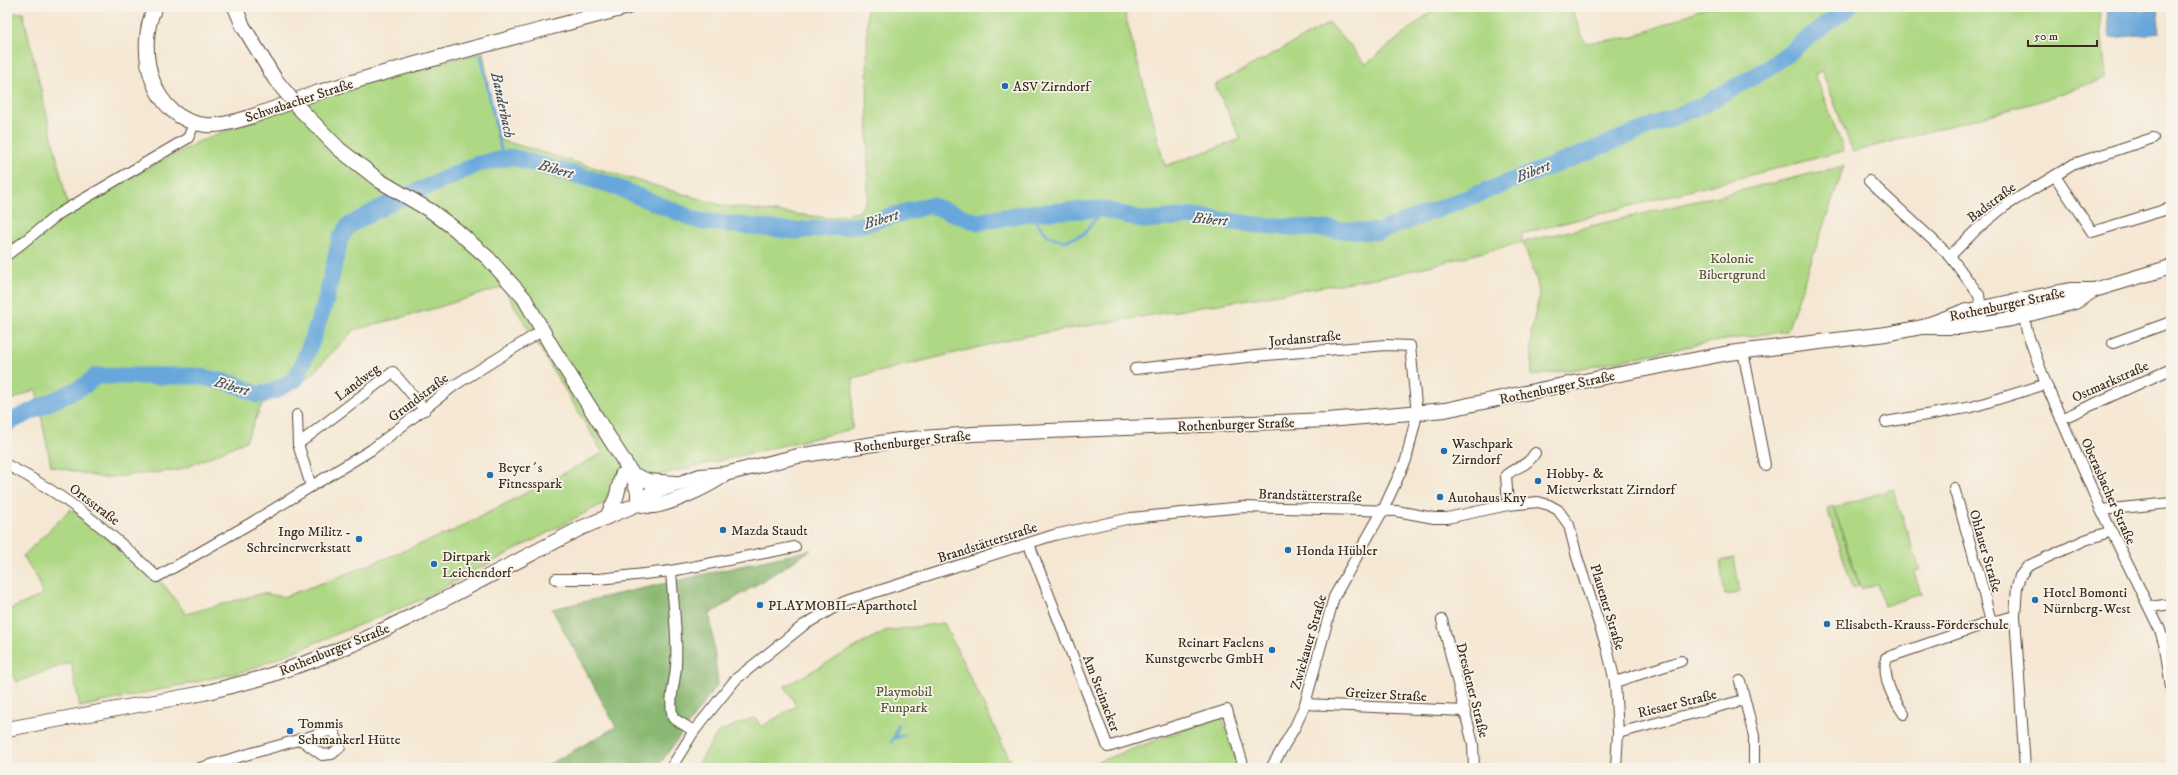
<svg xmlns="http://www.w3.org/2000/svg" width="2178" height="775" viewBox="0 0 2178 775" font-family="'IM FELL DW Pica',serif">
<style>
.green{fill:#aed884;stroke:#748151}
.forest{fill:#8ab872;stroke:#627148}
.water{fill:#68a7db;stroke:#52687c}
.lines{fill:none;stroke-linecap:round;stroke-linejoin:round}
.stream{stroke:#68a7db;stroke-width:3}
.river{stroke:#68a7db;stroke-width:17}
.street-casing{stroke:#574639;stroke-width:12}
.secondary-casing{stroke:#574639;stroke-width:16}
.street{stroke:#fff;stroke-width:10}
.secondary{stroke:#fff;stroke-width:14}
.secondary-bridge-casing{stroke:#574639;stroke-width:16;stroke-linecap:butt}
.secondary-bridge{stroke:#fff;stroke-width:14}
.poi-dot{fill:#1f6fb2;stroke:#f7f3e8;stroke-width:1.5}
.labels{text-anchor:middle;stroke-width:3.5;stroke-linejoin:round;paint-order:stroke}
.poi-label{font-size:14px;fill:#3b2a1e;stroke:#f7f3e8;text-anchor:start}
.street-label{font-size:14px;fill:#3b2a1e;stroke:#f7f3e8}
.park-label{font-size:14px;fill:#585638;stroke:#f7f3e8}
.water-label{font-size:15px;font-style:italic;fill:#4b5660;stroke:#f7f3e8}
</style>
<rect width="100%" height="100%" fill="#f7f3e8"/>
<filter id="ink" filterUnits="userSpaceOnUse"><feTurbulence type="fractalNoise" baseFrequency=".025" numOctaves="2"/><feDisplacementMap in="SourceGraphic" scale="8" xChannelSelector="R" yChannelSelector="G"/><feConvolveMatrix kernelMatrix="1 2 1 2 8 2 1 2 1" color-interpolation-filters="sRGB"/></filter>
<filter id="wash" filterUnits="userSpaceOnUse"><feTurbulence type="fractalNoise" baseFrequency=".012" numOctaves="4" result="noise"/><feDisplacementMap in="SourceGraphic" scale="16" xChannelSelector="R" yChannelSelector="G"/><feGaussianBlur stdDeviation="0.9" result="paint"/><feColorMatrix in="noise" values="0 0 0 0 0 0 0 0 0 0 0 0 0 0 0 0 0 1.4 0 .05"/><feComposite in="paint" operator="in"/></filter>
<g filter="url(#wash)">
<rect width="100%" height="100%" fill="#f5e7d3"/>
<g class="green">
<path d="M867 7H1123L1165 166 1241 139 1215 85 1330 23 1366 64 1437 7H1571L1585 43 1634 37 1706 7H2099L2106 78 2037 102 1853 152 1822 71 1815 74 1844 151 1521 234 1523 242 1844 166 1787 331 1705 343 1595 366 1532 376 1531 332 1539 297 1537 281 1523 242 1393 275 1020 337 853 378 852 429 655 476 418 601 246 671 80 707 71 662 17 682 7 669V611L42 595 38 579 23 556 71 509 164 585 186 614 263 593 283 597 336 578 453 531 603 453 503 287 436 308 354 330 303 383 262 404 246 441 180 470 103 478 51 466 36 389 7 402V13H23L69 210 200 141 318 94 483 52 497 139 724 206 829 218 859 212 868 198Z"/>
<path d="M1893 489 1920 570 1914 572 1921 594 1884 606 1877 584 1861 589 1834 508Z"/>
<path d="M1833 506 1859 586 1853 588 1827 508Z"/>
<path d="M1734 558 1740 592 1725 595 1720 561Z"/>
<path d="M944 623 1014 768H696L718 732 755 717 761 727 796 706 785 686 885 631Z"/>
<path d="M1222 716 1238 768H1081Z"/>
</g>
<path class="forest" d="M811 550 710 614 718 683 657 768H542L616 727 552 609Z"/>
<path class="water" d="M2107 7H2136L2137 11 2157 9 2160 33 2110 38Z"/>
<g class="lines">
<g class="stream">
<path d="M481 56 503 159"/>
<path d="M1029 213 1048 236 1064 241 1084 234 1102 209"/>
<path d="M894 738 905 735"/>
<path d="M891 742 896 734 898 726"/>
</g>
<path class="river" d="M7 423 84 386 96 376H197L235 384 258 395 274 391 296 379 311 343 326 300 340 239 348 226 384 206 478 164 512 157 608 184 699 221 795 231 860 225 930 205 977 222 1029 213 1102 209 1144 220 1193 216 1257 225 1378 232 1580 155 1703 105 1767 69 1849 7"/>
</g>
</g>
<g filter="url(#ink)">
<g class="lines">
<g class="street-casing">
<g id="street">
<path d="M2055 176 2092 232 2171 208"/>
<path d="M1869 181 1950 256 1979 295 1983 323"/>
<path d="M7 255 60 213 188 138 195 122"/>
<path d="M1950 256 1976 230 2005 206 2074 164 2153 138"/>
<path d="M2021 301 2027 332 2046 384 2101 510 2160 630 2165 647 2171 688"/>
<path d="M2113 343 2171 322"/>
<path d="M1743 351 1765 465"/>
<path d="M1135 369 1266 355 1386 345 1410 346 1417 414 1406 460 1383 510 1334 597 1305 704 1296 725 1271 768"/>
<path d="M297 415 298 444 311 486"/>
<path d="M2061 419 2171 369"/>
<path d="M1886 422 1972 407 2046 384"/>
<path d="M298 444 393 372 425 410"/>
<path d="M7 465C66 495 109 531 157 577L251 523 371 450 455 385 543 330"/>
<path d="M1954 488 1978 571 1991 622"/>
<path d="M1508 505 1506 475C1518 465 1526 468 1535 453"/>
<path d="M2101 510 2171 503"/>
<path d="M1029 544 1108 747 1227 710 1244 768"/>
<path d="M671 571 795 547"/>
<path d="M556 579H599L671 571C673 603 678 635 676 666 675 685 668 699 673 718L694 731"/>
<path d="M2150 607 2171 604"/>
<path d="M1442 620 1473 744 1474 768"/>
<path d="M1740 681 1754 736V768"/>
<path d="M1615 682 1681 661"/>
<path d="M1305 704 1464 711"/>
<path d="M1904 714C1892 697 1883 680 1886 658L1991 622 2015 616"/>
<path d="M1618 733 1744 700"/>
<path d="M200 768 333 730 340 747 332 754 322 755 300 739"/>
<path d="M671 768 694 731 736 679 804 625 844 602 1054 535 1131 518 1243 507 1396 511 1434 518H1447L1508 505 1538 502 1549 505 1558 510 1569 525 1577 557 1607 648 1615 682 1618 733 1616 768"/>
<path d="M2025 768 2015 616 2017 586 2020 576 2028 566 2085 540 2112 531"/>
</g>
</g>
<g class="secondary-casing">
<g id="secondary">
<path d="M155 7C135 49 151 120 206 125 232 128 288 102 316 93 418 61 524 35 628 7"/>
<path d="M235 7 243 26 275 79"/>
<path d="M524 298 552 347 632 474 638 492V504"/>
<path d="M1927 325 1962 312 2070 290H2094L2171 267"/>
<path d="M632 474 648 481 675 483"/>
<path d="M638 504C643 505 649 507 654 506 674 503 706 487 723 476"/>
<path d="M607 517 616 498 622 475"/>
<path d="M7 729 204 693 262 678 314 660 365 639 422 611 581 528 638 504 650 494 700 476 725 474 798 456 899 440 973 434 1328 420 1445 410 1558 386 1729 353 1886 334 1922 327H1960L2011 319 2075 302 2094 290"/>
</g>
</g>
<use href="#street" class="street"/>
<use href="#secondary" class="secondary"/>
<g class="secondary-bridge-casing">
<path id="secondary-bridge" d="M275 79 297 106 339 149 380 181 431 211 455 229 488 258 524 298"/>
</g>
<use href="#secondary-bridge" class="secondary-bridge"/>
</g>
</g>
<g class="poi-dot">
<circle cx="1005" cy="86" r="4"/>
<circle cx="1444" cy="451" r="4"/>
<circle cx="490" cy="475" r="4"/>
<circle cx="1538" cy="481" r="4"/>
<circle cx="1440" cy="497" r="4"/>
<circle cx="723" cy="530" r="4"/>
<circle cx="359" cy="539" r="4"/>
<circle cx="1288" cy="550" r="4"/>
<circle cx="434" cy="564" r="4"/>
<circle cx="2035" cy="600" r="4"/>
<circle cx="760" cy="605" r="4"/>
<circle cx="1827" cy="624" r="4"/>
<circle cx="1272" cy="650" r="4"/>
<circle cx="290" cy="731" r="4"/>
</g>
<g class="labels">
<g class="poi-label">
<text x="1013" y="91">ASV Zirndorf</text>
<text x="1452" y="448">Waschpark<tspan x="1452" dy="16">Zirndorf</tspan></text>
<text x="498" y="472">Beyer´s<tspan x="498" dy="16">Fitnesspark</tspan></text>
<text x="1546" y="478">Hobby- &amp;<tspan x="1546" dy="16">Mietwerkstatt Zirndorf</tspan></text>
<text x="1448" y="502">Autohaus Kny</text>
<text x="731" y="535">Mazda Staudt</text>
<text x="351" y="536" text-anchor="end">Ingo Militz -<tspan x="351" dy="16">Schreinerwerkstatt</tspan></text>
<text x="1296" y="555">Honda Hübler</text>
<text x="442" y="561">Dirtpark<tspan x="442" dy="16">Leichendorf</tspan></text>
<text x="2043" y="597">Hotel Bomonti<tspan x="2043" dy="16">Nürnberg-West</tspan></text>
<text x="768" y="610">PLAYMOBIL-Aparthotel</text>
<text x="1835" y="629">Elisabeth-Krauss-Förderschule</text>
<text x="1264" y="647" text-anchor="end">Reinart Faelens<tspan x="1264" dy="16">Kunstgewerbe GmbH</tspan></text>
<text x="298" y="728">Tommis<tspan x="298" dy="16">Schmankerl Hütte</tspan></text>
</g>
<g class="street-label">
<text transform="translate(299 100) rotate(-18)" y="5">Schwabacher Straße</text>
<text transform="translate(1991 202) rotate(-37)" y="5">Badstraße</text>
<text transform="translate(2007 304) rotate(-12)" y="5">Rothenburger Straße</text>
<text transform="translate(1305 338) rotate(-5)" y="5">Jordanstraße</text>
<text transform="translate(2110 381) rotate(-24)" y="5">Ostmarkstraße</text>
<text transform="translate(357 382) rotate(-37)" y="5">Landweg</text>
<text transform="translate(1557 387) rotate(-12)" y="5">Rothenburger Straße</text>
<text transform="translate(418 397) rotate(-37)" y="5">Grundstraße</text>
<text transform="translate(1236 424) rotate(-2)" y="5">Rothenburger Straße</text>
<text transform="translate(912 441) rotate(-6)" y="5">Rothenburger Straße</text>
<text transform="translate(2109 491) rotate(66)" y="5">Oberasbacher Straße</text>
<text transform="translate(1310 495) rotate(2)" y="5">Brandstätterstraße</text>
<text transform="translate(95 504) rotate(37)" y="5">Ortsstraße</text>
<text transform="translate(987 542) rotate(-18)" y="5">Brandstätterstraße</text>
<text transform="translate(1986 551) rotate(74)" y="5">Ohlauer Straße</text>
<text transform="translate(1608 607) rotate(73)" y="5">Plauener Straße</text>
<text transform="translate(1308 642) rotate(-74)" y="5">Zwickauer Straße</text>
<text transform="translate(334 649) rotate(-22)" y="5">Rothenburger Straße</text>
<text transform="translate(1473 690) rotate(76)" y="5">Dresdener Straße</text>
<text transform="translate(1102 693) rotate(69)" y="5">Am Steinacker</text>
<text transform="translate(1386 694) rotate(3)" y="5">Greizer Straße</text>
<text transform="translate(1677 703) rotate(-14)" y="5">Riesaer Straße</text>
</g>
<g class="park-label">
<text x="1732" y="263">Kolonie<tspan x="1732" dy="16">Bibertgrund</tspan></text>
<text x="904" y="696">Playmobil<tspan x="904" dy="16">Funpark</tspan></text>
</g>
<g class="water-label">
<text transform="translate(503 105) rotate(78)" y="5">Banderbach</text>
<text transform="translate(556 169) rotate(16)" y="5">Bibert</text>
<text transform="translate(1533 171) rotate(-21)" y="5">Bibert</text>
<text transform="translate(881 219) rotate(-16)" y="5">Bibert</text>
<text transform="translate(1210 219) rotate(6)" y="5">Bibert</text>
<text transform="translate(232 386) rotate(17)" y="5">Bibert</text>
</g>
</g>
<rect width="2178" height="775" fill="none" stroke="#f7f3e8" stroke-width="24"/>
<path d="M2028 40v6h69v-6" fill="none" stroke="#3b2a1e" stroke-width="2"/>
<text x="2034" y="40" font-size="12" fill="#3b2a1e" stroke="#f7f3e8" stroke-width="3" paint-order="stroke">50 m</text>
</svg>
